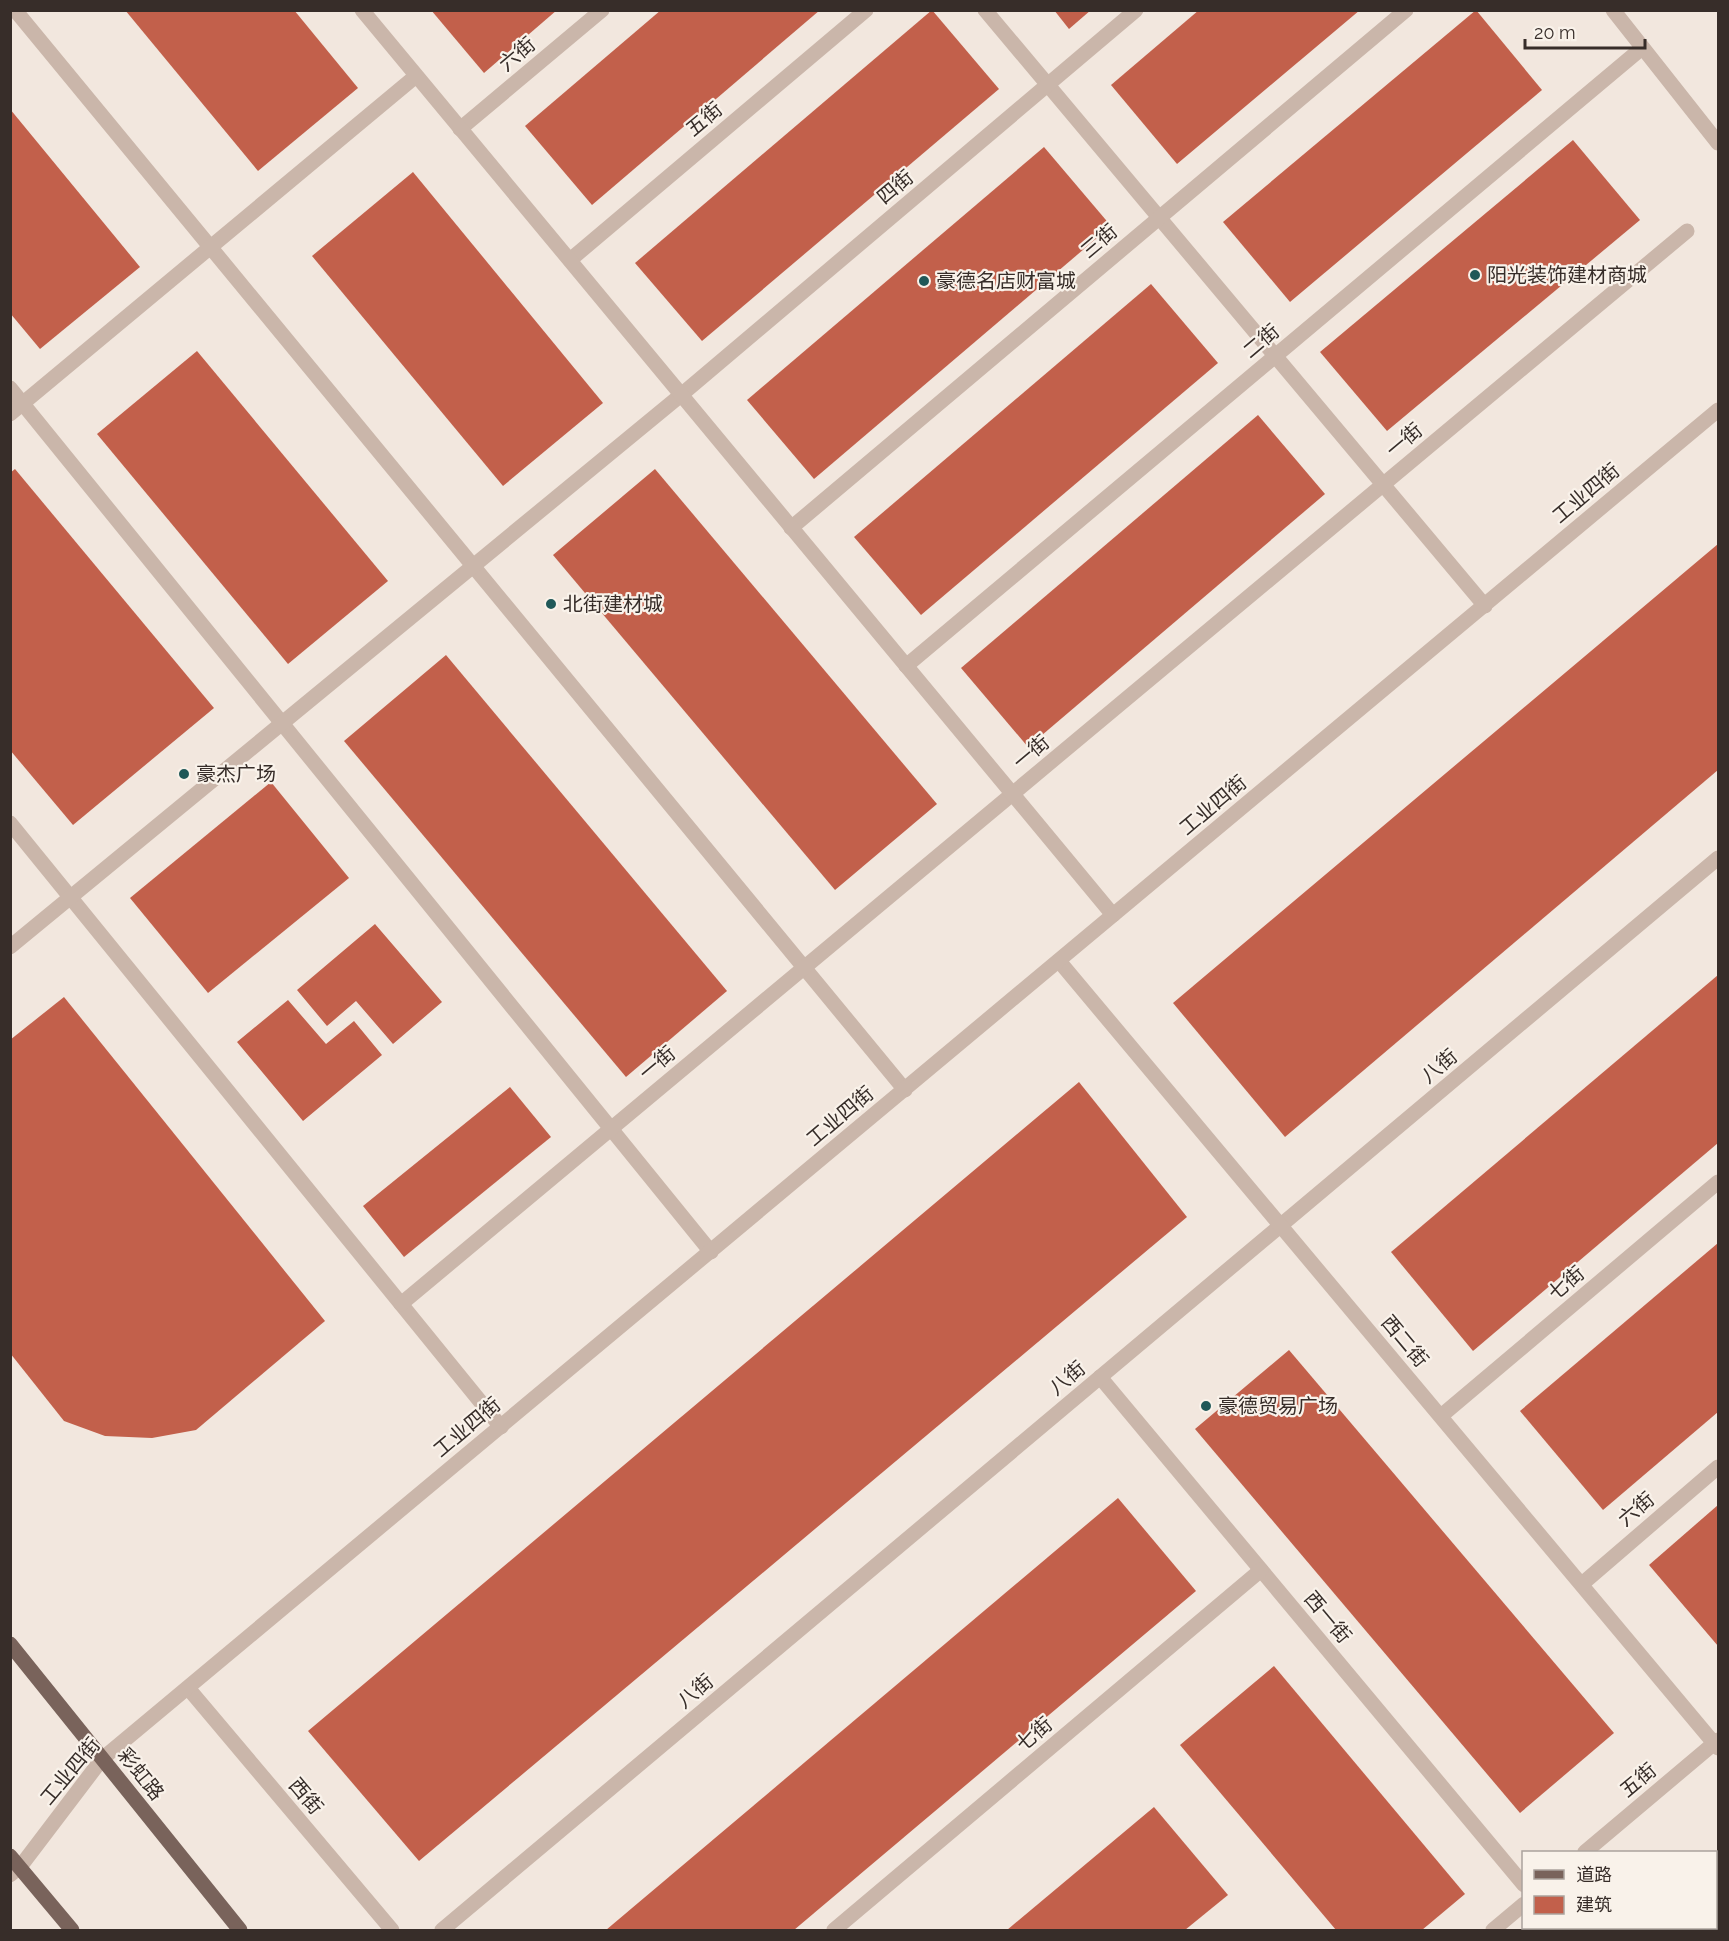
<svg xmlns="http://www.w3.org/2000/svg" width="1729" height="1941" viewBox="0 0 1729 1941" font-family="Raleway,'Noto Sans SC',sans-serif">
<style>
.building{fill:#c2604b}
.lines{fill:none;stroke-linecap:round;stroke-linejoin:round}
.service{stroke:#cab6aa;stroke-width:15}
.minor{stroke:#cab6aa;stroke-width:15}
.tertiary{stroke:#cab6aa;stroke-width:15}
.primary{stroke:#79635b;stroke-width:15}
.poi-dot{fill:#205858;stroke:#f9f2ea;stroke-width:2}
.labels{text-anchor:middle;stroke-width:4.5;stroke-linejoin:round;paint-order:stroke}
.street-label{font-size:20px;fill:#372d29;stroke:#f9f2ea}
.poi-label{font-size:20px;fill:#372d29;stroke:#f9f2ea;text-anchor:start}
</style>
<rect width="100%" height="100%" fill="#f2e7de"/>
<g class="building">
<path d="M125 10H294L358 88 258 171Z"/>
<path d="M431 10H557L484 73Z"/>
<path d="M661 10H820L592 205 525 126Z"/>
<path d="M932 10 999 89 702 341 635 263Z"/>
<path d="M1054 10H1091L1069 29Z"/>
<path d="M1199 10H1360L1177 164 1111 85Z"/>
<path d="M1476 10 1542 90 1290 302 1223 222Z"/>
<path d="M10 109 140 267 40 349 10 313Z"/>
<path d="M1573 140 1640 220 1387 431 1320 352Z"/>
<path d="M1044 147 1111 226 814 479 747 400Z"/>
<path d="M413 172 603 403 503 486 312 256Z"/>
<path d="M1151 284 1218 363 921 615 854 537Z"/>
<path d="M197 351 388 581 288 664 97 434Z"/>
<path d="M1258 415 1325 494 1028 747 961 668Z"/>
<path d="M15 469 214 708 73 825 10 750V473Z"/>
<path d="M655 469 937 804 835 890 553 555Z"/>
<path d="M1718 544V770L1285 1137 1173 1003Z"/>
<path d="M446 655 727 991 626 1077 344 741Z"/>
<path d="M271 782 349 878 208 993 130 898Z"/>
<path d="M375 924 442 1002 393 1044 356 1001 327 1026 297 990Z"/>
<path d="M1718 975V1143L1473 1351 1391 1252Z"/>
<path d="M64 997 325 1321 196 1430 152 1438 105 1436 64 1421 10 1353V1040Z"/>
<path d="M288 1000 326 1044 354 1021 382 1055 303 1121 237 1042Z"/>
<path d="M1079 1082 1187 1217 419 1861 308 1731Z"/>
<path d="M510 1087 551 1137 404 1257 363 1206Z"/>
<path d="M1718 1243V1412L1603 1510 1520 1411Z"/>
<path d="M1289 1350 1614 1733 1520 1813 1195 1429Z"/>
<path d="M1118 1498 1196 1591 794 1930H606Z"/>
<path d="M1718 1505V1646L1649 1565Z"/>
<path d="M1274 1666 1465 1894 1422 1930H1336L1180 1745Z"/>
<path d="M1154 1807 1228 1895 1185 1930H1007Z"/>
<path d="M1716 1855 1718 1858V1930H1613L1611 1928H1716Z"/>
</g>
<g class="lines">
<g class="service">
<path d="M15 10 905 1090"/>
<path d="M985 10 1485 606"/>
<path d="M460 129 602 10"/>
<path d="M570 260 866 10"/>
<path d="M10 388 711 1252"/>
<path d="M10 414 416 76"/>
<path d="M791 528 1406 10"/>
<path d="M906 666 1642 48"/>
<path d="M10 823 501 1427"/>
<path d="M10 947 681 395 1136 10"/>
<path d="M401 1304 1687 231"/>
<path d="M1100 1377 1524 1885"/>
<path d="M1441 1416 1718 1182"/>
<path d="M1582 1584 1718 1467"/>
<path d="M188 1688 392 1930"/>
<path d="M1559 1928 1562 1930"/>
<path d="M442 1930 1718 858"/>
<path d="M834 1930 1261 1570"/>
</g>
<g class="minor">
<path d="M362 10 1113 915"/>
<path d="M1059 961 1718 1748"/>
<path d="M1585 1852 1718 1740"/>
<path d="M1493 1930 1524 1904"/>
</g>
<g class="tertiary">
<path d="M1613 10 1718 143"/>
<path d="M10 1875 20 1867 102 1759 1718 410"/>
</g>
<g class="primary">
<path d="M10 1644 240 1930"/>
<path d="M10 1856 72 1930"/>
</g>
</g>
<g class="poi-dot">
<circle cx="1475" cy="275" r="6"/>
<circle cx="924" cy="281" r="6"/>
<circle cx="551" cy="604" r="6"/>
<circle cx="184" cy="774" r="6"/>
<circle cx="1206" cy="1406" r="6"/>
</g>
<g class="labels">
<g class="street-label">
<text transform="translate(517 54) rotate(-40)" y="7">六街</text>
<text transform="translate(704 119) rotate(-40)" y="7">五街</text>
<text transform="translate(895 187) rotate(-40)" y="7">四街</text>
<text transform="translate(1099 241) rotate(-40)" y="7">三街</text>
<text transform="translate(1261 341) rotate(-40)" y="7">二街</text>
<text transform="translate(1404 440) rotate(-40)" y="7">一街</text>
<text transform="translate(1586 493) rotate(-40)" y="7">工业四街</text>
<text transform="translate(1031 752) rotate(-40)" y="7">一街</text>
<text transform="translate(1213 805) rotate(-40)" y="7">工业四街</text>
<text transform="translate(657 1063) rotate(-40)" y="7">一街</text>
<text transform="translate(1439 1066) rotate(-40)" y="7">八街</text>
<text transform="translate(840 1116) rotate(-40)" y="7">工业四街</text>
<text transform="translate(1566 1283) rotate(-40)" y="7">七街</text>
<text transform="translate(1405 1341) rotate(50)" y="7">西二街</text>
<text transform="translate(1067 1378) rotate(-40)" y="7">八街</text>
<text transform="translate(467 1427) rotate(-40)" y="7">工业四街</text>
<text transform="translate(1636 1509) rotate(-40)" y="7">六街</text>
<text transform="translate(1328 1617) rotate(50)" y="7">西一街</text>
<text transform="translate(695 1691) rotate(-40)" y="7">八街</text>
<text transform="translate(1034 1734) rotate(-40)" y="7">七街</text>
<text transform="translate(70 1771) rotate(-50)" y="7">工业四街</text>
<text transform="translate(141 1774) rotate(51)" y="7">彩虹路</text>
<text transform="translate(1638 1780) rotate(-40)" y="7">五街</text>
<text transform="translate(306 1796) rotate(50)" y="7">西街</text>
</g>
<g class="poi-label">
<text x="1487" y="282">阳光装饰建材商城</text>
<text x="936" y="288">豪德名店财富城</text>
<text x="563" y="611">北街建材城</text>
<text x="196" y="781">豪杰广场</text>
<text x="1218" y="1413">豪德贸易广场</text>
</g>
</g>
<rect width="1729" height="1941" fill="none" stroke="#372d29" stroke-width="24"/>
<rect x="1522" y="1851" width="195" height="78" fill="#f9f2ea" stroke="#aba39d" stroke-width="1.5"/>
<rect x="1534" y="1870" width="30" height="9" fill="#79635b" stroke="#aba39d" stroke-width="1.5"/>
<text x="1576" y="1881" font-size="18" fill="#372d29">道路</text>
<rect x="1534" y="1896" width="30" height="18" fill="#c2604b" stroke="#aba39d" stroke-width="1.5"/>
<text x="1576" y="1911" font-size="18" fill="#372d29">建筑</text>
<path d="M1525 39v9h120v-9" fill="none" stroke="#372d29" stroke-width="3"/>
<text x="1534" y="39" font-size="18" fill="#372d29" stroke="#f9f2ea" stroke-width="4.5" paint-order="stroke">20 m</text>
</svg>
